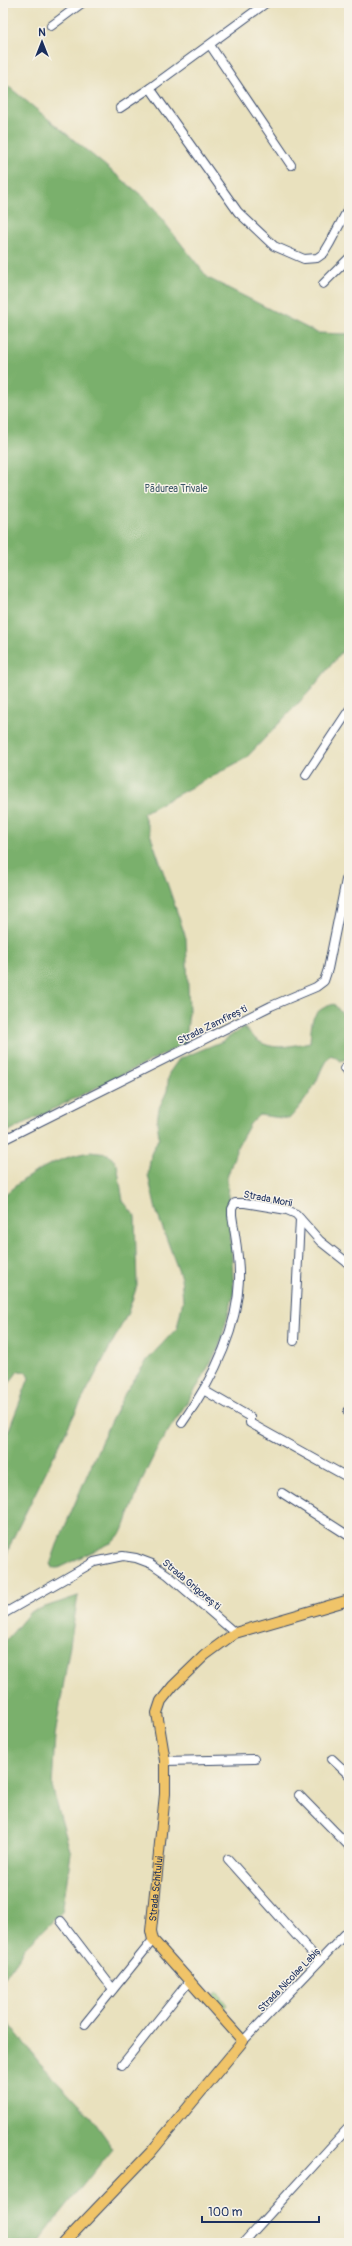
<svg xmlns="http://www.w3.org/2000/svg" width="352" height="2246" viewBox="0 0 352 2246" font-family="Pangolin,sans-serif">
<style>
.green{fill:#98cc7c;stroke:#5a7e6d}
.forest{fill:#7ab06c;stroke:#4a7065}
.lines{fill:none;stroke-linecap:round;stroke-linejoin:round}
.minor-casing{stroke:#3a4a6c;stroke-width:10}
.major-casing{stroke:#3a4a6c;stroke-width:12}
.minor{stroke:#fff;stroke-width:8}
.major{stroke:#f0c469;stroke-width:10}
.labels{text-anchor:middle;stroke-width:3;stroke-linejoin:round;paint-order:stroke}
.park-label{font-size:10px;fill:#3a5666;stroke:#f7f3e8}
.street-label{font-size:10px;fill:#1b2f5e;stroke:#f7f3e8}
</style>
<rect width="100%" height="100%" fill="#f7f3e8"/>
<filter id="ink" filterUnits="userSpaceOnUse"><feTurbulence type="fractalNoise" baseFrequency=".025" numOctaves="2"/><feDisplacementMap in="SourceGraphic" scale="8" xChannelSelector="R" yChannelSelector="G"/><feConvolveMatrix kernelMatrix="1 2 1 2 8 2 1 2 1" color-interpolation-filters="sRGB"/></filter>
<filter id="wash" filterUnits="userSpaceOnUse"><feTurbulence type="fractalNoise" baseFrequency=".012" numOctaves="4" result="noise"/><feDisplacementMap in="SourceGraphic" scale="16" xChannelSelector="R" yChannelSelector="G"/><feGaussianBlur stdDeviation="0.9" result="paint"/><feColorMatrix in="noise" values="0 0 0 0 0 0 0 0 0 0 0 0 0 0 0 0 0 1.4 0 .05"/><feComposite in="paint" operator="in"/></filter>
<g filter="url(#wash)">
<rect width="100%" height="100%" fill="#e9e1be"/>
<path class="green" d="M217 1992 227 2005 221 2011 211 1998Z"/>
<g class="forest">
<path d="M3 82 146 199 208 278 317 333 349 334V643L309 692 246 758 143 813 186 938 189 1010 186 1043 3 1134Z"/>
<path d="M334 1004 349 1022V1058L341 1061 331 1055C322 1064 321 1072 316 1082 309 1096 299 1108 289 1119L259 1115 250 1124 238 1145 227 1178 234 1293 219 1347 199 1384 159 1445 142 1480 123 1531 113 1542 58 1568H52L51 1562 57 1545 105 1433 125 1393 148 1359 177 1328 183 1300 181 1278 156 1210 148 1175 151 1154 159 1137 157 1122 159 1108 167 1091 169 1073 179 1059 223 1041 244 1027C264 1053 281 1048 310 1042 312 1020 310 1011 334 1004Z"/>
<path d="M90 1152 108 1154 117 1164 123 1201 135 1216 137 1286 127 1315 74 1415 13 1538 3 1564V1445L29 1378 26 1372 18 1371 3 1392V1196C30 1173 55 1158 90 1152Z"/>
<path d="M78 1596 55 1736 52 1787 71 1854 62 1912 25 1948 3 1980V1644L30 1612Z"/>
<path d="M3 2016 39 2062 91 2117 113 2148 43 2235 39 2243H3Z"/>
</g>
</g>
<g filter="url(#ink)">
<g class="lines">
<g class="minor-casing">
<g id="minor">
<path d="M266 3 150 88 238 212 274 246 304 259 317 258 324 253 330 243 349 207"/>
<path d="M51 26 82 3"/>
<path d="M210 45 291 165"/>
<path d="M120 108 150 88"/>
<path d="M323 284 349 258"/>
<path d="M306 775 349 710"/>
<path d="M344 1069 349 1073"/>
<path d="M3 1140 271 1006 316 987 324 981 328 969 349 865"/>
<path d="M294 1341 300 1219"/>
<path d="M205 1391 250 1417V1423L349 1478"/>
<path d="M348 1412 349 1410"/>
<path d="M182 1423C212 1381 237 1333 239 1280 240 1258 235 1237 232 1215V1209L235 1203H245L287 1210 296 1214 320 1241 349 1264"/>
<path d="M282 1493 349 1536"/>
<path d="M3 1614 94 1562 123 1556 136 1558 152 1564 168 1575 235 1633"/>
<path d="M332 1759 349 1775"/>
<path d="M165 1761 254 1759"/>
<path d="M299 1795 349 1846"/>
<path d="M228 1859 319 1961"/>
<path d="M61 1921 113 1989"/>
<path d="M85 2024 153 1940"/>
<path d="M243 2041 349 1930"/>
<path d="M122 2065 190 1980"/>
<path d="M243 2243 349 2127"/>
</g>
</g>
<g class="major-casing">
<g id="major">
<path id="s1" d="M64 2243 151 2152 243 2041 153 1940 151 1931 165 1794V1761L157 1713 161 1701 173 1686 205 1655 235 1633 349 1600"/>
</g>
</g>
<use href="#minor" class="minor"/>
<use href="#major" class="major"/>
</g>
</g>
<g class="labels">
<g class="park-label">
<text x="176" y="492">Pădurea Trivale</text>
</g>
<g class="street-label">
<text transform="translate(212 1024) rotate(-26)" y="4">Strada Zamfirești</text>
<text transform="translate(268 1198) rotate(11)" y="4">Strada Morii</text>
<text transform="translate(192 1584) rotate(40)" y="4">Strada Grigorești</text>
<text dy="4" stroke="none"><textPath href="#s1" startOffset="457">Strada Schitului</textPath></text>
<text transform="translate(289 1979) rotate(-46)" y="4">Strada Nicolae Labiș</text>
</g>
</g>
<rect width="352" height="2246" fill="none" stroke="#f7f3e8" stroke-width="16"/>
<g transform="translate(42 42)" stroke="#f7f3e8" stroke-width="3" paint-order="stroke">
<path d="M0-3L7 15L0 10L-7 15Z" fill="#1b2f5e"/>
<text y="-6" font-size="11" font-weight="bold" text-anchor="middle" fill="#1b2f5e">N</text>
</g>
<path d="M202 2216v6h117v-6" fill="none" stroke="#1b2f5e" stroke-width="2"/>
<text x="208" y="2216" font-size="12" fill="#1b2f5e" stroke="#f7f3e8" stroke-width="3" paint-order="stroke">100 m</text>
</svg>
